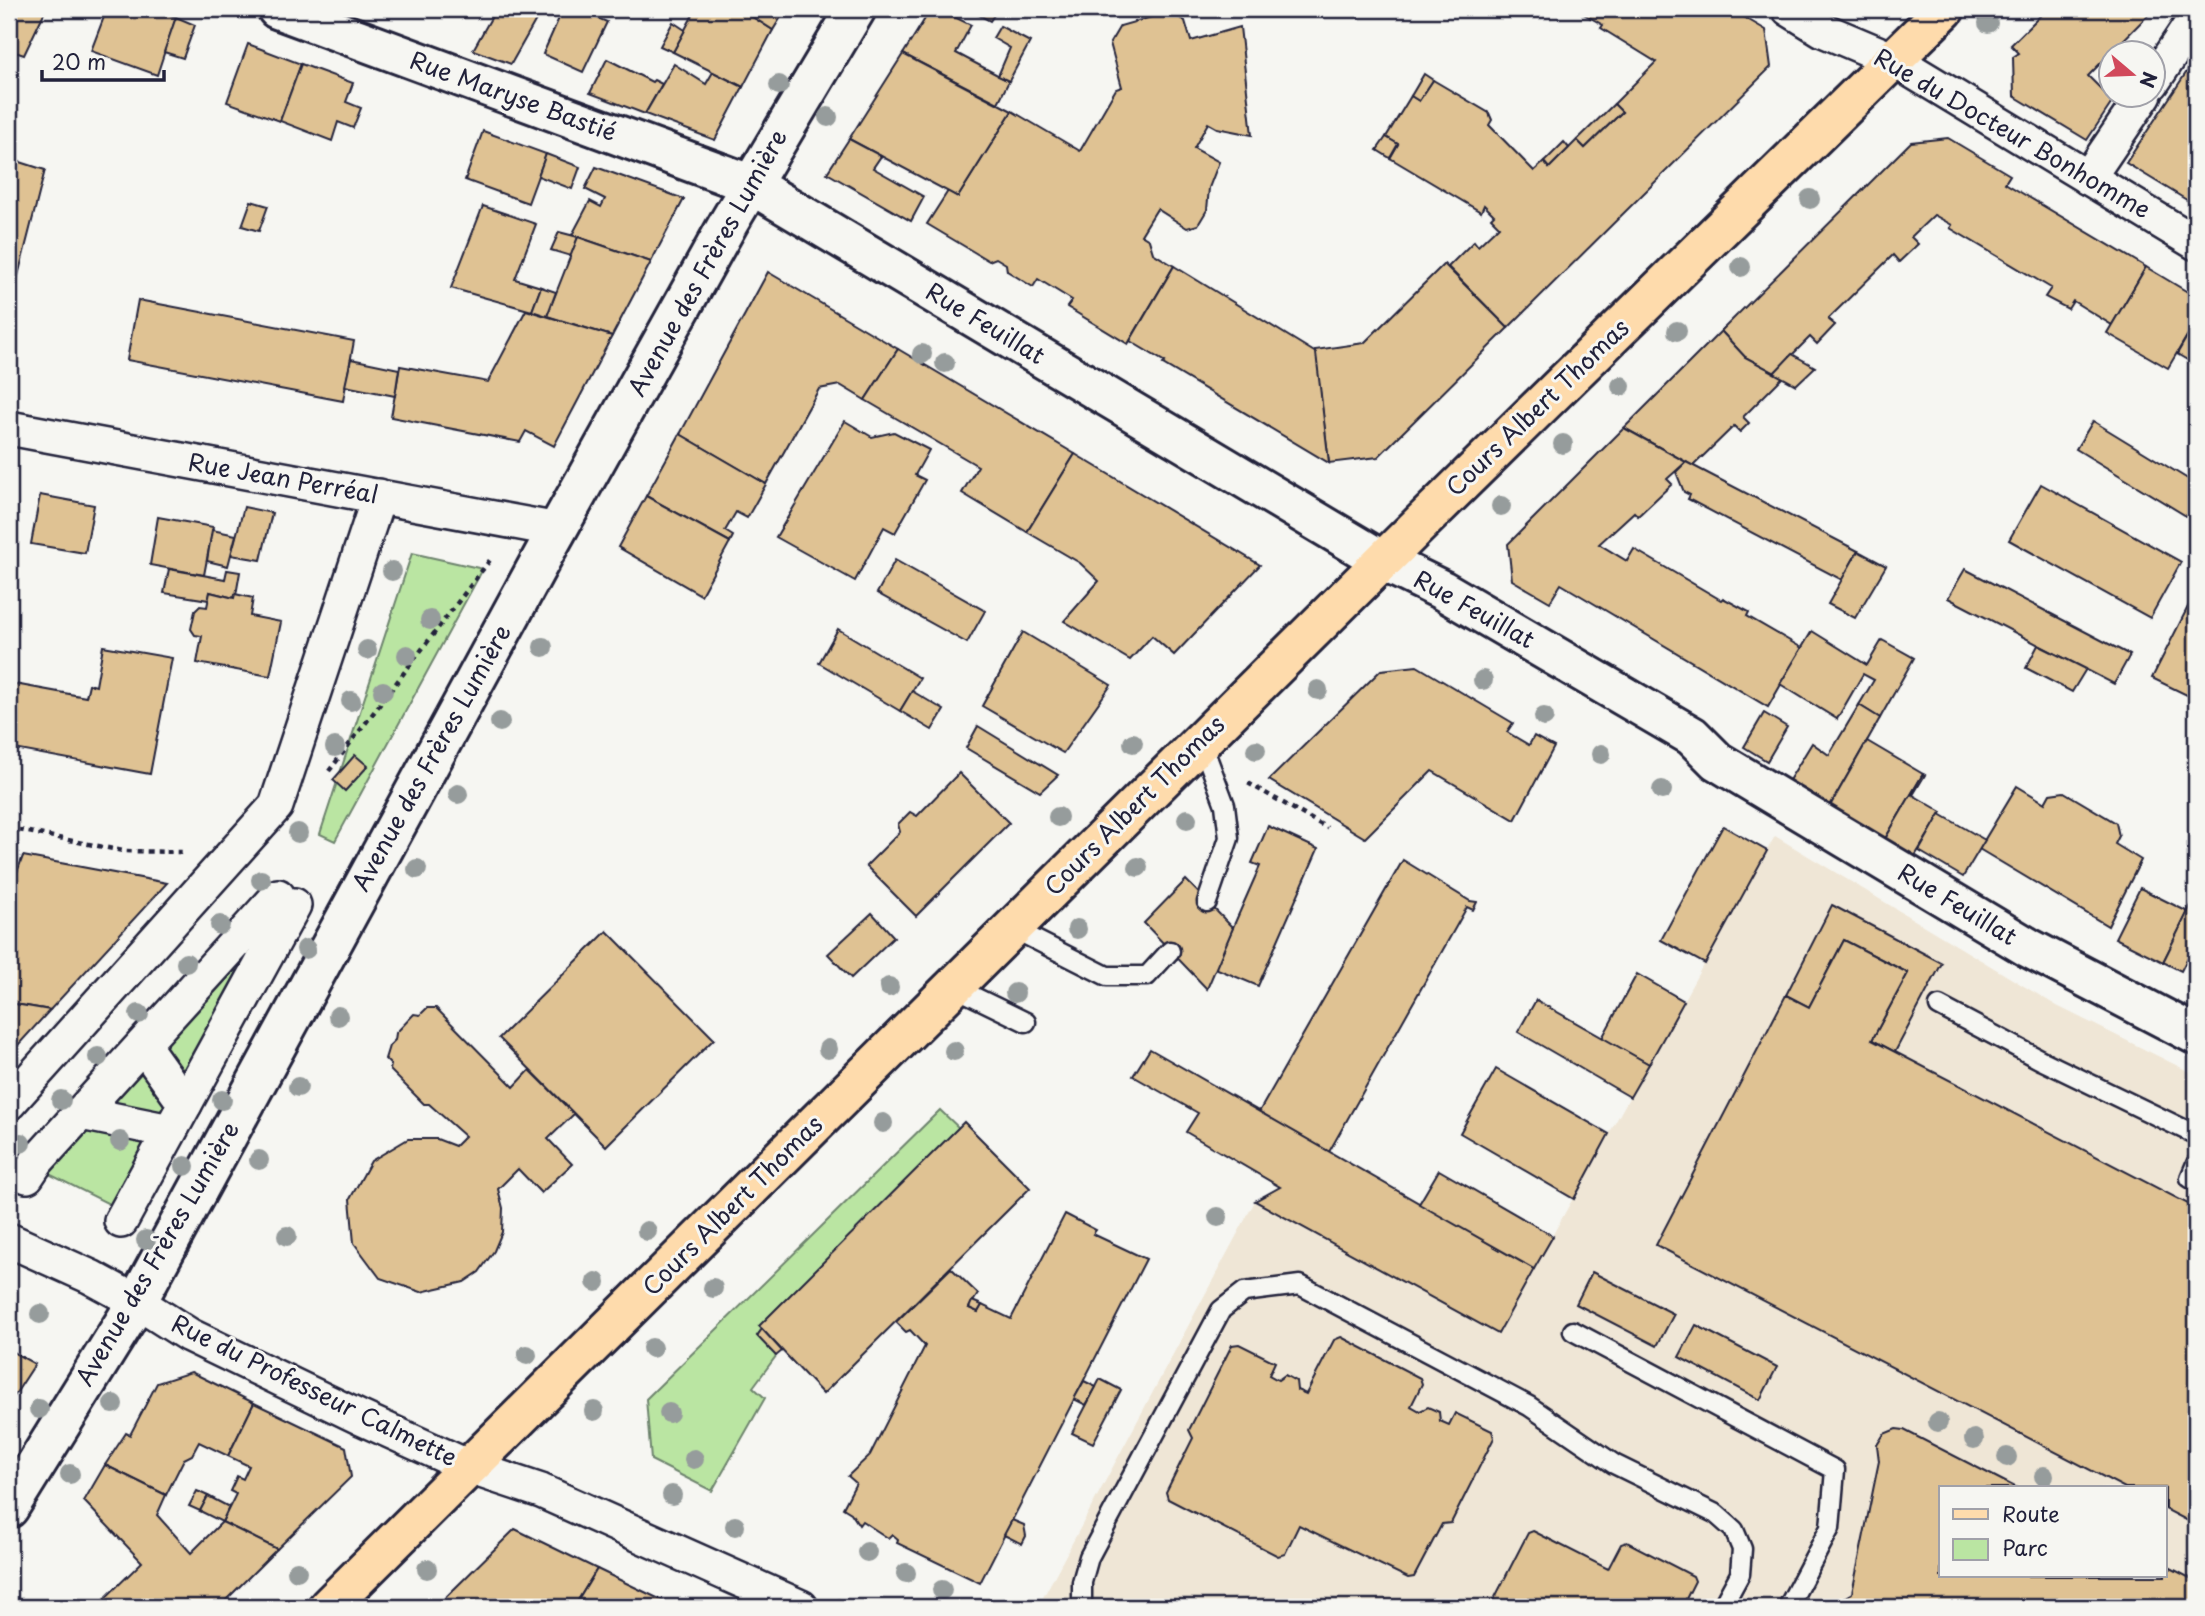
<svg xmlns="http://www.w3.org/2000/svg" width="2205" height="1616" viewBox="0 0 2205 1616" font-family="'Playpen Sans',sans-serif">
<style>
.built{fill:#efe6d6;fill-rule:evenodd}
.green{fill:#bae5a2;stroke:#6e846e;stroke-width:2}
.building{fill:#dfc293;stroke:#22223b;stroke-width:2}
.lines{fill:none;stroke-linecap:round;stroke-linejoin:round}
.lane-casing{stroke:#22223b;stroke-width:23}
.street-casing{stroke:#22223b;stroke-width:38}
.secondary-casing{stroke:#22223b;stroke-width:44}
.primary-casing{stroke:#22223b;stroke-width:44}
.path{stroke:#22223b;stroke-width:4.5;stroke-dasharray:5 5;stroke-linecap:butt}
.lane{stroke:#f6f6f2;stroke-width:18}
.street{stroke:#f6f6f2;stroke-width:33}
.secondary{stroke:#f6f6f2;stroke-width:38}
.primary{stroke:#fedbac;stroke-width:38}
.tree{fill:#969c9c}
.labels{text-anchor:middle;stroke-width:6;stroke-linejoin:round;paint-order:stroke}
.street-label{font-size:24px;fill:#22223b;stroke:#f6f6f2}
</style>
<rect width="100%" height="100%" fill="#f6f6f2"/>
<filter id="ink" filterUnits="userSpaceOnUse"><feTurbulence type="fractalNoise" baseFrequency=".0143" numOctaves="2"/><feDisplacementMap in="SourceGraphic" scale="14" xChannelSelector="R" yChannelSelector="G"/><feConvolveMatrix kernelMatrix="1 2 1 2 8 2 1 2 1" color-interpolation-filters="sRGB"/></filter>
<g filter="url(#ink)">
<path class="built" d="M1775 836 2057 1006 2196 1075V1607H1038L1255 1201 1498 1333ZM1941 1488H2165V1576H1941Z"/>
<g class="green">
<path d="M412 553 483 569 335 841 320 834Z"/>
<path d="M298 907 129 1214 25 1162Z"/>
<path d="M940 1110 959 1128 759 1326 762 1329 757 1336 776 1356 753 1387 765 1398 712 1491 651 1460 646 1399Z"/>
</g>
<g class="building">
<path d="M9 9H18L9 32Z"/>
<path d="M18 9H46L24 55 9 50V32Z"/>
<path d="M107 9H152L176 17 157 75 91 51Z"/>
<path d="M496 9H542L511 64 473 50Z"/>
<path d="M563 9H577L607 22 583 72 543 54Z"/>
<path d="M696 9H740L773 30 743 87 673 52Z"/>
<path d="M740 9H786L773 30Z"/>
<path d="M931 9H938L971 25 956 53 1009 81 998 103 903 54Z"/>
<path d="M968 9H998L990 21Z"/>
<path d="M1575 9H1730L1766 30 1771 67 1508 328 1448 267 1474 241 1478 246 1499 226 1491 218 1494 215 1484 205 1481 212 1390 158 1398 144 1386 137 1411 96 1419 101 1433 80 1489 113 1492 120 1489 125 1534 171 1544 162 1549 168 1577 140 1585 148 1622 112 1614 104 1656 62 1601 28 1603 25Z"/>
<path d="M2047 9H2154L2088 76 2113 101 2087 140 2014 96 2013 57 2019 53 2011 45Z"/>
<path d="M1169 12 1185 21 1191 41 1240 27 1252 135 1217 128 1208 123 1194 148 1219 162 1209 188 1207 210 1198 225 1187 228 1157 209 1141 235 1149 240 1153 253 1174 266 1128 344 1067 307 1072 300 1038 279 1033 287 1007 271 1006 264 996 258 989 261 927 224 948 191 958 197 1012 111 1080 151 1116 89 1122 87 1110 43 1120 26Z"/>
<path d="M176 17 195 25 183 58 164 52Z"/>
<path d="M673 22 685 30 673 52 660 46Z"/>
<path d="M1000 26 1030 42 1009 81 998 76 1010 48 993 38Z"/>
<path d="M248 44 301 64 280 121 227 102Z"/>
<path d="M903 54 1012 111 958 197 849 139Z"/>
<path d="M2196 58V194L2190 202 2126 163Z"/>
<path d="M607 59 652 82 654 80 662 84 645 114 590 93Z"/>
<path d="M301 64 353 83 346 102 361 108 353 128 338 122 332 141 280 121Z"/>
<path d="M674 64 706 84 713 72 743 87 715 140 645 114Z"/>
<path d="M1424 74 1433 80 1419 101 1411 96Z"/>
<path d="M1614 104 1622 112 1585 148 1577 140Z"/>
<path d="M483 131 546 154 528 203 465 180Z"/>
<path d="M1386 137 1398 144 1390 158 1377 150Z"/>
<path d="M1948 138 2010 175 2005 183 2146 267 2112 325 2073 301 2068 309 2045 297 2051 288 1950 228 1952 225 1934 215 1911 237 1918 244 1899 262 1893 255 1828 319 1835 325 1817 344 1810 337 1774 373 1745 357 1721 331 1911 142Z"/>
<path d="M849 139 881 156 873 168 924 197 911 221 827 173Z"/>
<path d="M1564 142 1569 148 1549 168 1544 162Z"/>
<path d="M546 154 580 167 572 189 538 176Z"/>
<path d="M14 160 45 170 9 311V179Z"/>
<path d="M596 167 684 199 651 262 572 235 590 201 601 207 605 199 585 189Z"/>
<path d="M251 201 268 206 259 231 242 226Z"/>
<path d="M483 206 536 224 515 279 541 287 532 311 451 288Z"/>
<path d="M559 232 578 237 571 256 551 250Z"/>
<path d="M578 237 651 262 612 336 547 316Z"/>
<path d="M1444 264 1508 328 1378 457 1329 463 1315 350 1364 343Z"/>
<path d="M1174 266 1316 353 1329 463 1163 364 1165 362 1130 341Z"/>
<path d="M2146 267 2196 297V321L2168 368 2107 333Z"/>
<path d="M768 272 898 349 865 400 840 385 819 389 766 484 680 434Z"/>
<path d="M541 287 556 292 547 316 532 311Z"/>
<path d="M138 300 354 341 343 401 127 360Z"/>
<path d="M526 310 612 336 554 446 526 431 520 442 391 417 400 366 488 382Z"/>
<path d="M2196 321V365L2177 354Z"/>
<path d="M1721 331 1745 357 1783 377 1743 417 1749 423 1740 432 1734 426 1693 466 1624 428Z"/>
<path d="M898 349 1075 454 1027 532 962 493 978 466 865 400Z"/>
<path d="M1792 354 1815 367 1796 385 1774 373Z"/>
<path d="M351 359 399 369 395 396 345 386Z"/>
<path d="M845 421 872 437 894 432 929 450 915 475 925 480 895 533 884 527 855 581 776 537Z"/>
<path d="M2093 421 2196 484V522L2076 449Z"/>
<path d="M1624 428 1686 462 1667 479 1672 484 1638 516 1634 512 1599 544 1627 561 1634 549 1721 600 1723 598 1749 612 1747 616 1802 648 1768 707 1561 584 1550 602 1512 580 1508 544Z"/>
<path d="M680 434 766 484 747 518 736 512 725 531 733 536 730 542 646 496Z"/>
<path d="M1075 454 1260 565 1174 655 1152 636 1130 660 1064 621 1099 581 1080 563 1027 532Z"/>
<path d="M1686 462 1858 551 1842 580 1688 499 1690 495 1684 492 1676 472Z"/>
<path d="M2041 484 2181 562 2150 618 2009 540Z"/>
<path d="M40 495 94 505 85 553 31 544Z"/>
<path d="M646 496 730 542 701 595 618 547Z"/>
<path d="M244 507 272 513 261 560 231 555Z"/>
<path d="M158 517 213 527 204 575 150 565Z"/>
<path d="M212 530 236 535 228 566 207 561Z"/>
<path d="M1858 551 1886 566 1855 618 1828 604Z"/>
<path d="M895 560 985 611 967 643 877 593Z"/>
<path d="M169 569 225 579 227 570 240 572 236 595 234 598 210 592 209 600 164 593Z"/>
<path d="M1965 569 2130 655 2114 684 1948 598Z"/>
<path d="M2196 591V697L2195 699 2152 678Z"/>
<path d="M210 592 234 598 235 594 253 598 250 616 281 622 270 676 197 663 202 636 195 635 191 629 195 611 200 606 207 607Z"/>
<path d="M838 629 920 678 900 711 819 663Z"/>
<path d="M1812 631 1867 665 1882 640 1914 658 1880 718 1859 705 1874 680 1863 674 1837 719 1780 684Z"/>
<path d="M1023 632 1111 685 1063 753 982 706Z"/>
<path d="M2038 645 2086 669 2072 692 2026 668Z"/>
<path d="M103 646 172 658 150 774 9 748V683L86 697 89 684 96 686Z"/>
<path d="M1417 666 1513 723 1507 732 1529 745 1534 736 1554 747 1515 820 1432 771 1365 838 1269 780 1381 670Z"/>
<path d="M912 691 944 710 932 730 900 711Z"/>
<path d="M1859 705 1880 718 1830 806 1788 782 1812 743 1829 755Z"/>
<path d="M1764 713 1787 727 1767 761 1744 747Z"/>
<path d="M978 726 1058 775 1040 792 966 748Z"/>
<path d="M1867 741 1923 774 1885 839 1830 806Z"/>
<path d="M355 755 368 766 345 791 333 780Z"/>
<path d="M959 773 1009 823 916 916 866 866 900 832 898 824 910 812 917 816Z"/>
<path d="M1923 774 1925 775 1913 795 1942 812 1915 856 1885 839Z"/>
<path d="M2017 786 2045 803 2050 794 2064 792 2116 823 2119 836 2115 844 2141 860 2108 926 1979 849Z"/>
<path d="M1940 814 1985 840 1963 877 1919 851Z"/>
<path d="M1268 826 1318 849 1258 986 1215 968 1260 866 1252 863Z"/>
<path d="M1723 826 1767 851 1705 964 1661 940Z"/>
<path d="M23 856 167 883 50 1010 9 1003V894Z"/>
<path d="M1403 860 1470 901 1477 902 1473 910 1467 907 1329 1152 1259 1112Z"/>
<path d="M1186 880 1233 928 1207 989 1144 923Z"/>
<path d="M2140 888 2188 912 2163 962 2115 938Z"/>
<path d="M2196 895V941L2181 971 2163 962Z"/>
<path d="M1832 905 1942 963 1895 1052 1872 1040 1908 973 1844 940 1809 1007 1786 995Z"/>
<path d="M872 913 894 937 851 978 828 954Z"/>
<path d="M607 931 714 1039 606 1146 499 1038Z"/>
<path d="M1844 940 1908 973 1872 1040 2196 1208V1525L2165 1509V1488H2125L1656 1245 1786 995 1809 1007Z"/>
<path d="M1637 974 1684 1001 1649 1064 1602 1038Z"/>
<path d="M1536 1000 1649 1064 1630 1097 1518 1032Z"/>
<path d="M9 1003 50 1010 9 1055Z"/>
<path d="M427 1008H436L514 1087 530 1070 574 1114 548 1139 572 1164 541 1193 518 1169 498 1189 503 1208 502 1232 494 1251 479 1272 464 1282 421 1292 380 1278 354 1243 350 1199 371 1161 408 1139H437L455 1146 465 1136 429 1104H424L390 1070 391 1065 385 1059 389 1046 395 1040 396 1033 414 1014 420 1015Z"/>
<path d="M1150 1049 1534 1269 1498 1334 1255 1201 1280 1187 1186 1132 1198 1113 1133 1076Z"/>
<path d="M1496 1069 1609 1134 1574 1199 1460 1133Z"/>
<path d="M964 1122 1030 1188 823 1394 759 1326Z"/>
<path d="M1439 1170 1553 1236 1534 1269 1419 1204Z"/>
<path d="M1065 1214 1096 1230 1093 1234 1146 1259 980 1583 897 1543 898 1539 892 1534 888 1538 862 1521 859 1525 851 1513 843 1508 856 1483 848 1476 870 1455 925 1346 910 1330 906 1332 896 1322 951 1268 978 1294 969 1308 978 1312 982 1305 1011 1319Z"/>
<path d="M1592 1272 1674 1314 1657 1346 1576 1304Z"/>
<path d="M972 1301 982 1305 978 1312 969 1308Z"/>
<path d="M1696 1325 1777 1367 1760 1400 1679 1357Z"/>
<path d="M762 1329 782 1351 776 1356 757 1336Z"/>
<path d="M1341 1337 1420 1378 1422 1384 1411 1406 1420 1411 1428 1407 1439 1412 1440 1421 1449 1425 1455 1413 1492 1431 1494 1438 1451 1523 1442 1524 1414 1577 1408 1578 1299 1525 1285 1554 1278 1556 1168 1499 1166 1492 1193 1438 1189 1430 1232 1345 1239 1344 1275 1362 1269 1375 1278 1380 1285 1375 1296 1381 1297 1390 1306 1394 1334 1340Z"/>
<path d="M9 1350 35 1364 9 1404Z"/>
<path d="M191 1372 254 1403 228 1456 199 1442 192 1455 184 1459 166 1495 105 1465 126 1433 130 1435 157 1383Z"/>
<path d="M1100 1379 1121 1390 1093 1443 1072 1433Z"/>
<path d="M1084 1381 1096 1387 1086 1405 1074 1399Z"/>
<path d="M254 1403 346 1447 351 1477 277 1549 222 1522 236 1494 230 1491 237 1476 243 1479 249 1466 228 1456Z"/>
<path d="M1896 1429 1904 1430 2017 1488H1941V1576H2165V1565L2196 1581V1607H1829L1852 1593 1879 1461 1877 1445 1884 1434Z"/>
<path d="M105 1465 166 1495 157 1515 191 1553 222 1522 277 1549 219 1607H96L142 1562 84 1501Z"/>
<path d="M197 1491 208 1496 200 1511 189 1506Z"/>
<path d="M208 1496 229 1507 222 1522 200 1511Z"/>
<path d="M1012 1520 1024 1525 1026 1536 1022 1544 1004 1535Z"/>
<path d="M515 1529 597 1569 574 1607H452L443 1600Z"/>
<path d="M1533 1531 1608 1569 1621 1544 1627 1542 1693 1576 1695 1581 1682 1607H1490L1528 1533Z"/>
<path d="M597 1569 676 1607H574Z"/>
<path d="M443 1600 452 1607H435Z"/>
</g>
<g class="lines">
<g class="lane-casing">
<g id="lane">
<path d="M1201 741 1225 805 1229 838 1207 902"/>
<path d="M1012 928 1107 976H1147L1170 951"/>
<path d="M954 987 1026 1022"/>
<path d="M1939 1006 2043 1061 2196 1135"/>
<path d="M2196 1164 2190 1178 2196 1181"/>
<path d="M1573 1331 1835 1470 1830 1528 1788 1607"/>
<path d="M1082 1607V1582L1089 1557 1221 1310 1244 1292 1300 1285 1529 1406 1614 1464 1716 1514 1734 1530 1742 1549 1740 1574 1722 1607"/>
</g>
</g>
<g class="street-casing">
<g id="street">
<path d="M1789 9 1823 30 1894 60 2196 243"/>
<path d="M2152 83 2196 17"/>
<path d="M2088 178 2145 94"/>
<path d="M9 428 558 530"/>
<path d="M143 1045 185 1104"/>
<path d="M9 1103 276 806 379 496"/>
<path d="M81 1113 170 1131"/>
<path d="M27 1176 37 1161 278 896"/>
<path d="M121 1221 294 905"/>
<path d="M9 1240 91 1277 137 1302 189 1335 361 1418 469 1467 541 1491 801 1607"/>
</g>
</g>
<g class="secondary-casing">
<g id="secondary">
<path d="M277 9 750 184 1383 561 1442 590 1692 736 1717 761 2029 948 2196 1035"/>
<path d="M9 1508 137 1302 545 552 729 222 856 9"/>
</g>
</g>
<g class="primary-casing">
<path id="primary" d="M328 1607 1422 522 1945 9"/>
</g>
<g class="path">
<path d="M329 771 490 560"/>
<path d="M1248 783 1327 828"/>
<path d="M9 828 123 851 184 852"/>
<path d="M837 1600 852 1607"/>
</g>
<use href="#lane" class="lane"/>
<use href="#street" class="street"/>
<use href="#secondary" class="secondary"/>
<use href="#primary" class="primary"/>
</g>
<g class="tree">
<circle cx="1988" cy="23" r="10"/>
<circle cx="779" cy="85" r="10"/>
<circle cx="828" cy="117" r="10"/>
<circle cx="1810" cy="199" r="10"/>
<circle cx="1741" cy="267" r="10"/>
<circle cx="1677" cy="331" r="10"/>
<circle cx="922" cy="354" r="10"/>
<circle cx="945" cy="363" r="10"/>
<circle cx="1621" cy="386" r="10"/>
<circle cx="1563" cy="444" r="10"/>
<circle cx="1501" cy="506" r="10"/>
<circle cx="392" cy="571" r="10"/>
<circle cx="430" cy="620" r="10"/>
<circle cx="543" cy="647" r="10"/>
<circle cx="367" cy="650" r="10"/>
<circle cx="407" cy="655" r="10"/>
<circle cx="1483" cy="680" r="10"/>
<circle cx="1318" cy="690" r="10"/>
<circle cx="383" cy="691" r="10"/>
<circle cx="351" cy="701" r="10"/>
<circle cx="1544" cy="717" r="10"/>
<circle cx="500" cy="722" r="10"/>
<circle cx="1133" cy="743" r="10"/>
<circle cx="335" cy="747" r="10"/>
<circle cx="1256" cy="750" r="10"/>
<circle cx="1601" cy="754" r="10"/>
<circle cx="1662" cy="790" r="10"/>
<circle cx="458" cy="794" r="10"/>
<circle cx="1058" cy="817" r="10"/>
<circle cx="1187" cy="819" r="10"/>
<circle cx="298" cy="833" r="10"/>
<circle cx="1138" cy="867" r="10"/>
<circle cx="417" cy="869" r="10"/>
<circle cx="261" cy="880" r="10"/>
<circle cx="220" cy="925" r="10"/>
<circle cx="1077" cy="929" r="10"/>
<circle cx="306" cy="949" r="10"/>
<circle cx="186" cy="963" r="10"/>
<circle cx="889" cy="987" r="10"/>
<circle cx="1015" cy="993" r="10"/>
<circle cx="139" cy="1014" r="10"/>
<circle cx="338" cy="1016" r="10"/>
<circle cx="828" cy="1049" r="10"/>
<circle cx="954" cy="1051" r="10"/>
<circle cx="98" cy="1057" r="10"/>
<circle cx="298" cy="1087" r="10"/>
<circle cx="61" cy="1100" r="10"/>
<circle cx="222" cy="1100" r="10"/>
<circle cx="883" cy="1123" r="10"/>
<circle cx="120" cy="1141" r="10"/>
<circle cx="21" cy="1143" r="10"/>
<circle cx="259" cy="1160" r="10"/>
<circle cx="185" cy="1166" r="10"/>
<circle cx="1218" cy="1217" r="10"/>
<circle cx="647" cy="1231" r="10"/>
<circle cx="287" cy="1236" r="10"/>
<circle cx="146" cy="1240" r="10"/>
<circle cx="596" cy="1282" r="10"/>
<circle cx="713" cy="1288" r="10"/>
<circle cx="40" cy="1314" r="10"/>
<circle cx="652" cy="1348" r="10"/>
<circle cx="527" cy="1355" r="10"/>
<circle cx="113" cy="1404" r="10"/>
<circle cx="39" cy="1409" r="10"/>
<circle cx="594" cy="1411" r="10"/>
<circle cx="669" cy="1413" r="10"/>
<circle cx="1938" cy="1422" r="10"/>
<circle cx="1974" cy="1439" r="10"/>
<circle cx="2007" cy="1457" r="10"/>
<circle cx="694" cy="1459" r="10"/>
<circle cx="70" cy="1474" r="10"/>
<circle cx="2044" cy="1476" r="10"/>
<circle cx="672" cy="1495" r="10"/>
<circle cx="735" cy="1526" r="10"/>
<circle cx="867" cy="1552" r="10"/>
<circle cx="427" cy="1569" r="10"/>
<circle cx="297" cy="1571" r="10"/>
<circle cx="906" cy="1573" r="10"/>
<circle cx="942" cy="1590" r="10"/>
</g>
</g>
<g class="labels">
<g class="street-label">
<text transform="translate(513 97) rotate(20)" y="8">Rue Maryse Bastié</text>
<text transform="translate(2012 134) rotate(30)" y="8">Rue du Docteur Bonhomme</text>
<text transform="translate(708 263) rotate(-61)" y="8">Avenue des Frères Lumière</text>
<text transform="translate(985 324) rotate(31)" y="8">Rue Feuillat</text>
<text transform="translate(1538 408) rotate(-44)" y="8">Cours Albert Thomas</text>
<text transform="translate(283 479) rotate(10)" y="8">Rue Jean Perréal</text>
<text transform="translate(1474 610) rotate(29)" y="8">Rue Feuillat</text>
<text transform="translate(432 758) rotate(-61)" y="8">Avenue des Frères Lumière</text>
<text transform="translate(1135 806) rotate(-45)" y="8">Cours Albert Thomas</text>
<text transform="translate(1957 905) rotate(31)" y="8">Rue Feuillat</text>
<text transform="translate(733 1206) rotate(-45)" y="8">Cours Albert Thomas</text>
<text transform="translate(158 1254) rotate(-60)" y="8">Avenue des Frères Lumière</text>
<text transform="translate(314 1391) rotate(26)" y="8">Rue du Professeur Calmette</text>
</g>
</g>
<rect width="2205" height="1616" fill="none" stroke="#f6f6f2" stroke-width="35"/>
<rect x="18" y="18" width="2170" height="1581" fill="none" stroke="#22223b" stroke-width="2.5" filter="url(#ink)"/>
<rect x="1939" y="1486" width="228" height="91" fill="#f6f6f2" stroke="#a1a1a9" stroke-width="2"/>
<rect x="1953" y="1509" width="35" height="10" fill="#fedbac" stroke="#a1a1a9" stroke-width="2"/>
<text x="2002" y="1522" font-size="21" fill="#22223b">Route</text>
<rect x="1953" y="1539" width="35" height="21" fill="#bae5a2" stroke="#a1a1a9" stroke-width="2"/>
<text x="2002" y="1556" font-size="21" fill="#22223b">Parc</text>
<g transform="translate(2132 74) rotate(109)"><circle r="33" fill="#f6f6f2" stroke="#a1a1a9" stroke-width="2"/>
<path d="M0-5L12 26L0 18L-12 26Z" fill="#d1495b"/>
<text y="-10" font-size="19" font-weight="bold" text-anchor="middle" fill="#22223b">N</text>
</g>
<path d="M42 70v10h122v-10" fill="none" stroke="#22223b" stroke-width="3.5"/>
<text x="52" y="70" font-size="21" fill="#22223b" stroke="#f6f6f2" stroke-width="5" paint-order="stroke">20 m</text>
</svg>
